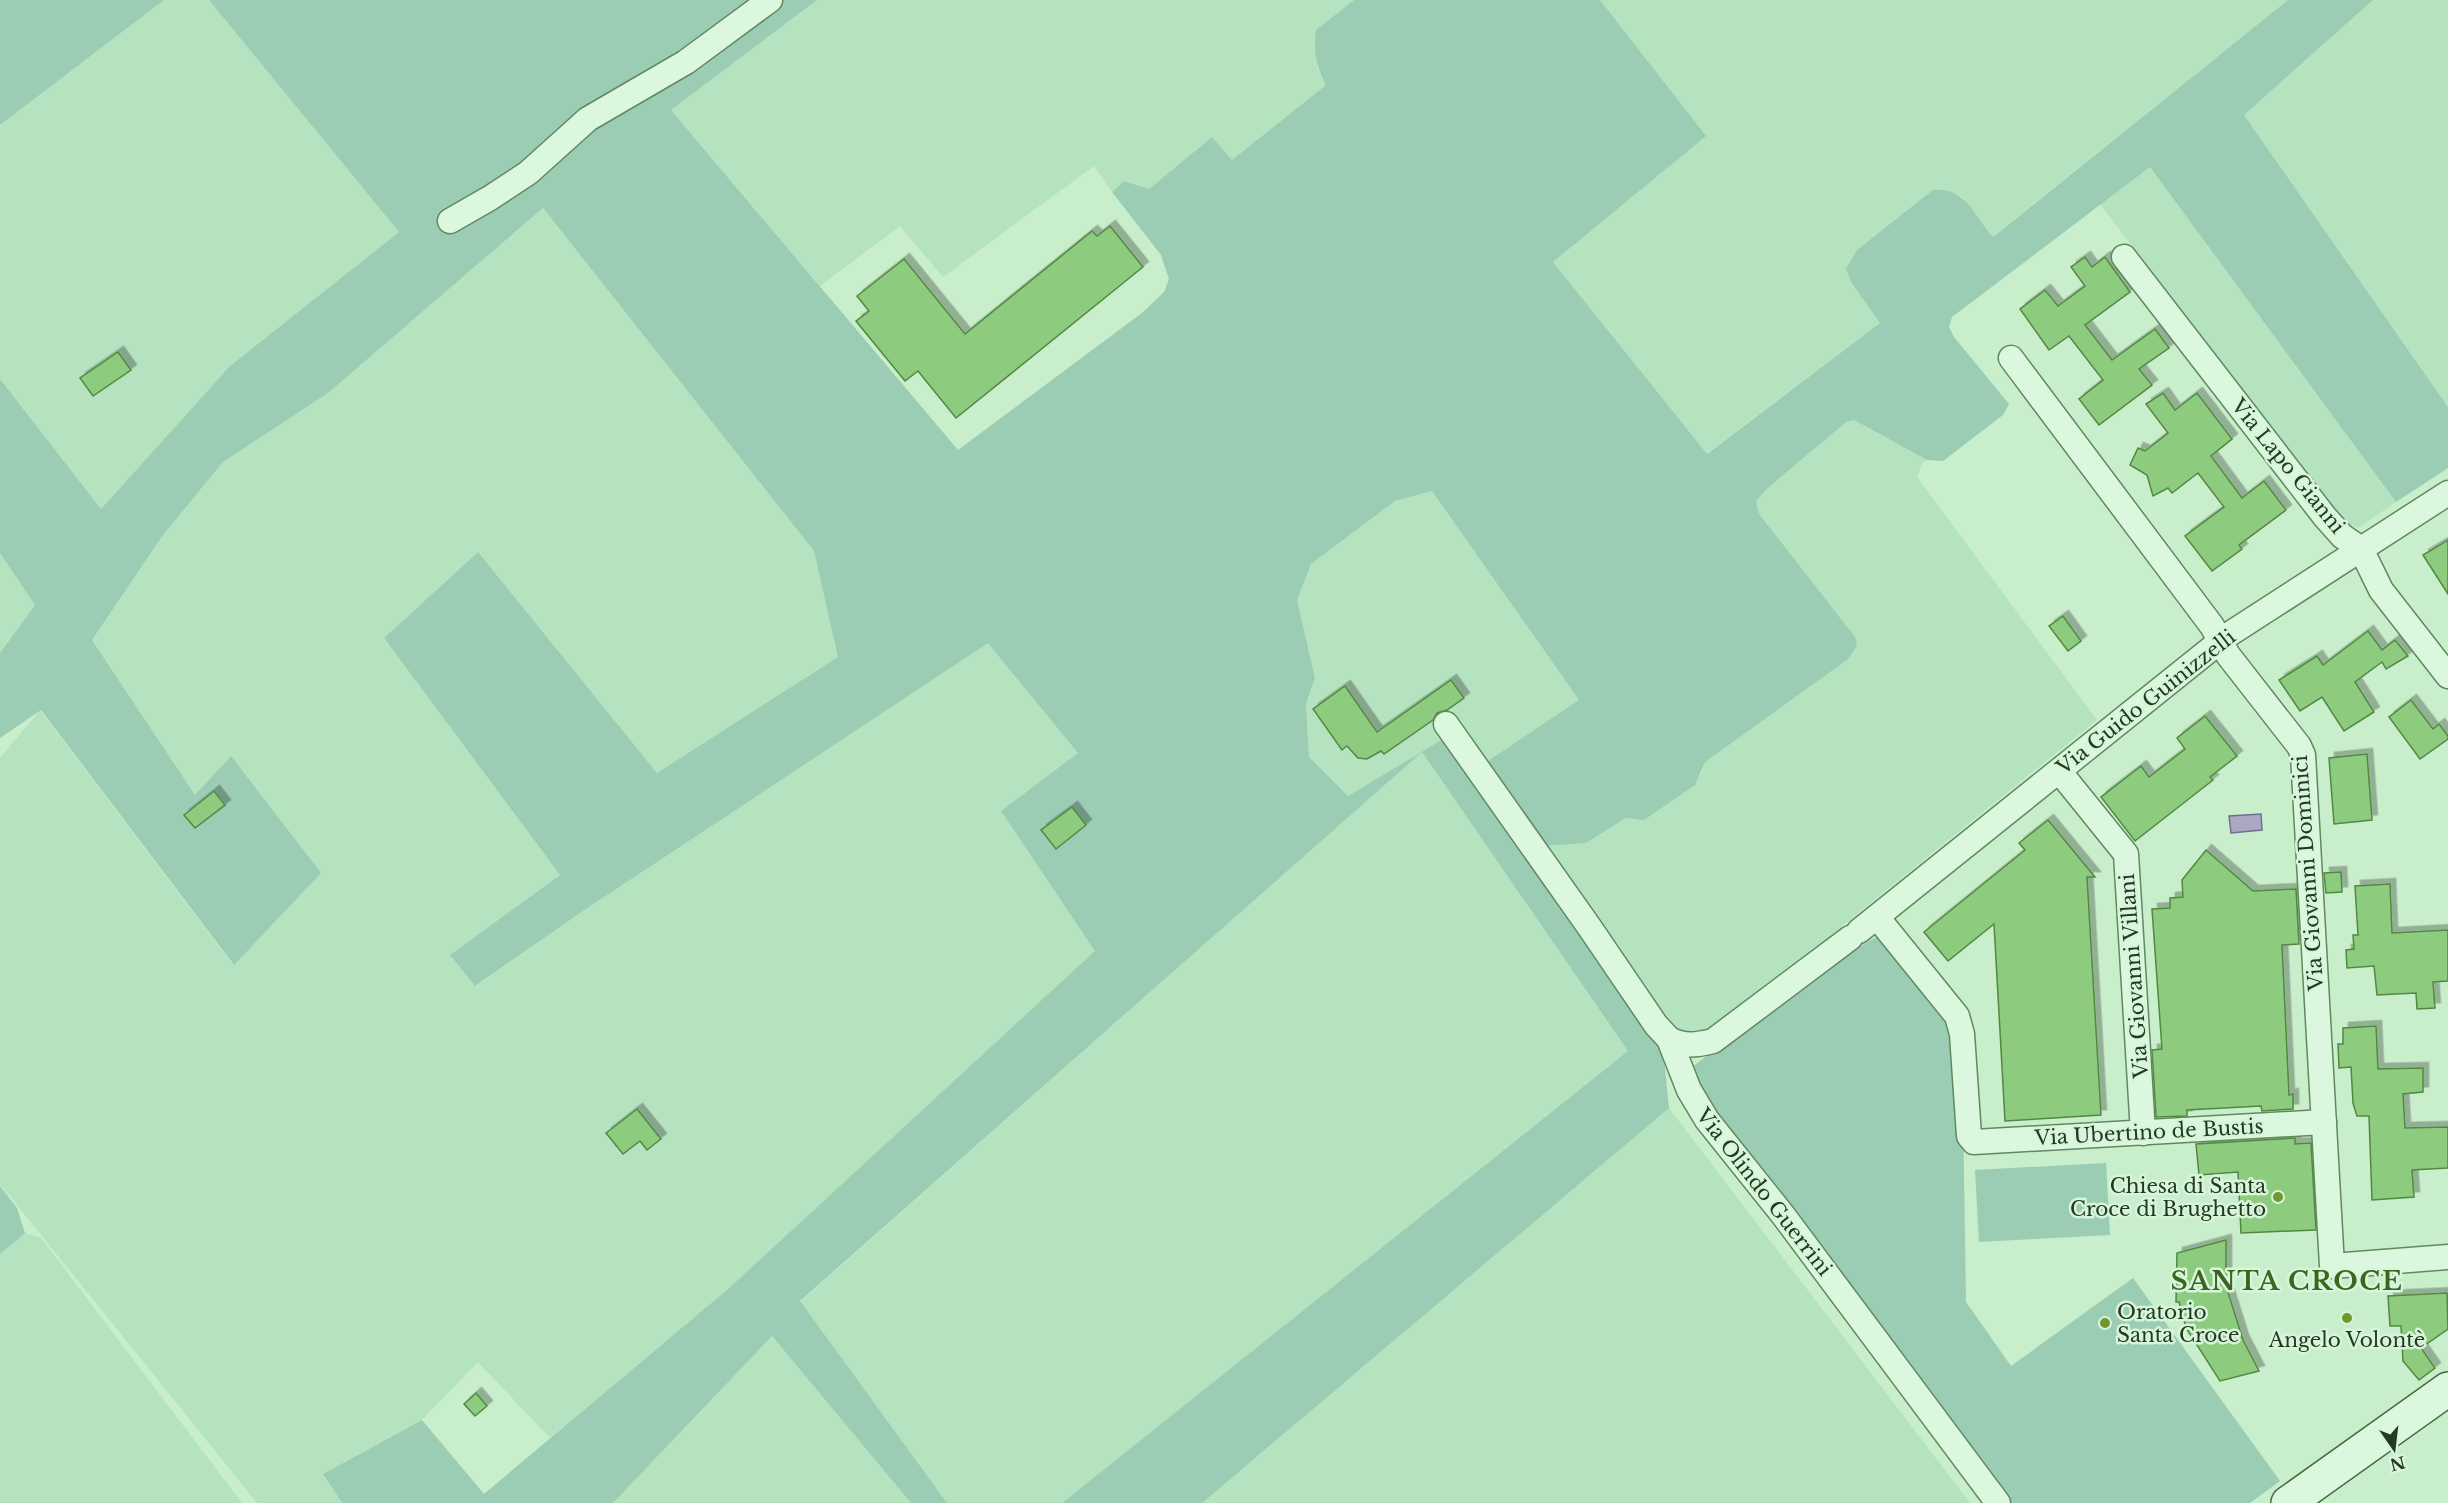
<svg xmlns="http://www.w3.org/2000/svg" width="2448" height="1503" viewBox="0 0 2448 1503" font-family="'Libre Baskerville',serif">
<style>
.farmland{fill:#b5e3c0}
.green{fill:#9bccb4;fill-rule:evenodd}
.water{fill:#aba9c2;stroke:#746f90;stroke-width:1.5}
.building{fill:#8dcb7e;stroke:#528843;stroke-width:1.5;filter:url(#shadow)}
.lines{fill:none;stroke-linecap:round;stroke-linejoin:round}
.street-casing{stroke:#608a5d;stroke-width:27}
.secondary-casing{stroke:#456c40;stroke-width:36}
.street{stroke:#dbf8de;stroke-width:24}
.secondary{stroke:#dbf8de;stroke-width:33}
.poi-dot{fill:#6f982e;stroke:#d7f5da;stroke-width:2}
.labels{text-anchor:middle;stroke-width:5;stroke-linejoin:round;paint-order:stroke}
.street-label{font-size:20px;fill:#233a20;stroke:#d7f5da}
.poi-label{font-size:20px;fill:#233a20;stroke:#d7f5da;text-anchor:end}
.district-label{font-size:26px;font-weight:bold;letter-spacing:1.5px;fill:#3c6620;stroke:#d7f5da}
</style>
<defs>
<filter id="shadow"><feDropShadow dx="5.5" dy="-5.5" stdDeviation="0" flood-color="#0004"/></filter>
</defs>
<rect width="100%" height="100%" fill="#c8eecb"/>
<g class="farmland">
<path d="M164 0H209L399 232 230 366 101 509 0 379V125Z"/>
<path d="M817 0H1354L1316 30 1317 67 1326 85 1232 160 1212 137 1149 189 1124 181 1112 192 1094 166 943 277 900 226 820 286 671 110Z"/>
<path d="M1600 0H2288L1992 237 1960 195 1851 282 1880 323 1706 454 1553 262 1705 136Z"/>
<path d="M2373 0H2448V407L2244 115Z"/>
<path d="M2150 167 2396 502 2358 528 2349 525 2337 514 2100 204Z"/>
<path d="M543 208 814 551 839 657 657 773 478 552 384 638 560 875 450 955 476 986 583 911 988 642 1079 753 1001 811 1096 951 728 1289 550 1438 478 1362 422 1420 323 1474 342 1503H257L0 1184V758L40 710 233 965 230 757 195 796 92 640 163 535 223 462 328 393Z"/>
<path d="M1854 420 1927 460 1923 462 1917 477 2097 720 1864 908 1722 1028 1712 1033H1680L1671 1026 1544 846 1586 843 1626 818 1634 819 1702 773 1759 514 1756 501 1768 488 1846 422Z"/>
<path d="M1432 491 1579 700 1470 773 1422 752 1628 1051 1062 1503H947L800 1302 1418 755 1348 796 1309 757 1306 704 1315 678 1297 600 1311 564 1395 501Z"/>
<path d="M0 553 35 605 0 653Z"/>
<path d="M1669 1108 1970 1503H1202Z"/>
<path d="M25 1233 41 1238 242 1503H0V1254Z"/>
<path d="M772 1336 911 1503H613Z"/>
</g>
<g class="green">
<path d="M0 0H164L0 125Z"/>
<path d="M209 0H817L671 110 958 450 1142 313 1164 292 1169 279 1161 255 1112 192 1124 181 1149 189 1212 137 1232 160 1326 85C1316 66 1313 51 1316 30L1354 0H1600L1706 136 1553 262 1707 454 1880 323 1851 282 1846 269 1857 250 1933 190C1966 187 1973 215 1993 237L2288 0H2373L2244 115 2448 407V468L2396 502 2150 167 1952 317 1949 327 1954 337 2009 404 2003 415 1943 461 1927 460 1854 420 1846 422 1768 488 1756 501 1759 514 1855 637 1857 646 1848 659 1705 762 1695 785 1644 820 1626 818 1586 843 1529 847 1663 1049 1669 1108 1202 1503H1062L1628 1051 1422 752 800 1301 947 1503H911L772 1336 613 1503H342L323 1474 422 1420 484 1494 728 1289 1095 951 1001 811 1078 753 988 643 583 911 475 986 450 955 560 875 384 638 466 563 478 552 657 773 838 657 814 551 543 208 328 393 223 462 163 535 92 640 195 795 231 756 321 873 234 965 41 710 0 738V653L35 605 0 553V379L101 509 230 366 399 232ZM1432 491 1579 700 1470 773 1445 738 1348 796 1309 757 1306 704 1315 678 1297 600 1311 564 1395 501Z"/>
<path d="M1876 937 1888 940 1950 1020 1962 1049 1966 1302 2011 1366 2133 1278 2280 1481 2250 1503H2004L1701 1103 1688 1070 1854 945 1859 947Z"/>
<path d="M2106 1163 2110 1235 1979 1242 1975 1170Z"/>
<path d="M0 1186 17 1208 25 1233 0 1254Z"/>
</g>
<path class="water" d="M2261 814 2262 830 2231 833 2229 816Z"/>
<g class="building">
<path d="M1110 226 1143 267 956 418 918 371 905 381 856 321 869 311 857 296 904 259 965 334 1092 231 1097 236Z"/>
<path d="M2085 257 2092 267 2105 257 2130 292 2085 325 2112 360 2155 329 2169 348 2139 369 2152 385 2099 425 2079 399 2103 380 2069 336 2049 350 2020 309 2045 290 2058 306 2085 286 2071 267Z"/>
<path d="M118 352 131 370 93 396 80 378Z"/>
<path d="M2163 393 2175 410 2197 393 2232 439 2211 456 2242 498 2264 481 2286 510 2239 545 2242 549 2212 571 2185 536 2224 507 2198 473 2172 493 2168 488 2153 496 2147 475 2130 465 2138 448 2145 451 2168 433 2146 404Z"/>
<path d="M2448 540V594L2423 555Z"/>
<path d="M2063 616 2081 641 2068 651 2049 626Z"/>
<path d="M2368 631 2382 650 2395 640 2408 656 2386 669 2382 662 2355 682 2374 712 2344 731 2322 697 2300 711 2279 680 2317 656 2323 665Z"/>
<path d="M1451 680 1464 698 1447 710 1437 713 1433 720 1384 754 1381 751 1367 759 1358 758 1347 746 1342 750 1313 709 1345 686 1377 732Z"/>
<path d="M2411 700 2433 729 2439 724 2448 736V739L2420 759 2389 717Z"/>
<path d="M2205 716 2237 756 2210 777 2213 780 2135 841 2101 797 2141 766 2149 777 2185 749 2177 738Z"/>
<path d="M2367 754 2372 820 2334 824 2329 758Z"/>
<path d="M214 791 225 805 195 828 184 815Z"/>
<path d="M1072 807 1086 825 1056 849 1041 830Z"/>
<path d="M2048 820 2095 877H2087L2101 1115 2005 1121 1994 924 1948 961 1924 932 2025 850 2019 843Z"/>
<path d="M2206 850 2253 891 2296 889 2299 944 2282 945 2289 1095 2293 1094V1109L2262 1111 2261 1106 2187 1110V1116L2156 1117 2152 1050 2162 1049 2152 909 2170 908V898L2183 897 2182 880Z"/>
<path d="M2341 872 2342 892 2326 893 2324 873Z"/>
<path d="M2390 884 2392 933 2448 930V981L2433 982 2435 1008 2417 1009 2416 993 2377 995 2374 966 2347 968 2346 950 2354 949 2353 935H2358L2355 886Z"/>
<path d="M2376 1026 2378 1069 2423 1068V1092L2403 1094 2405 1128 2448 1127V1168L2412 1170 2414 1197 2372 1200 2369 1116H2357L2353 1103 2351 1067 2339 1068 2338 1044H2343V1028Z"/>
<path d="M637 1109 661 1139 647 1150 640 1141 623 1154 606 1133Z"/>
<path d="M2295 1138V1144L2311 1143 2316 1230 2241 1233 2238 1172 2199 1175 2196 1144Z"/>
<path d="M2226 1240V1286L2243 1340 2259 1371 2220 1381 2186 1328 2179 1302H2176L2177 1253Z"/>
<path d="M2447 1293 2448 1329 2421 1348 2435 1368 2419 1380 2403 1361 2401 1326H2390L2388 1296Z"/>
<path d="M476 1393 487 1406 475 1416 464 1404Z"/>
</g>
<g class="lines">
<g class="street-casing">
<g id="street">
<path d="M450 221 490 198 528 173 588 119 686 62 770 0"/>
<path d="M2124 257 2325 517 2342 536 2361 549 2381 590 2448 676"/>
<path d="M2011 358 2212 626 2228 655 2299 746 2303 755 2332 1266 2448 1257"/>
<path d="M1446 724 1590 928 1656 1025 1669 1039 1689 1090 1707 1120 1783 1215 1998 1503"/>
<path d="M2059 771 2126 854 2143 1133"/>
<path d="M1877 917 1957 1016 1962 1034 1969 1136 1974 1142 2324 1122"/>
<path d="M1859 931 2228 635 2448 493"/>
<path d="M1669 1039C1684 1047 1697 1045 1713 1041L1850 938"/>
</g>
</g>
<g class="secondary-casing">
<path id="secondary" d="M2288 1503 2448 1389"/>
</g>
<use href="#street" class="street"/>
<use href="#secondary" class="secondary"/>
</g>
<g class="poi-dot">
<circle cx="2278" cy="1197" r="6"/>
<circle cx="2347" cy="1318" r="6"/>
<circle cx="2105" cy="1323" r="6"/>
</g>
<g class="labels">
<g class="street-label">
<text transform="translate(2288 466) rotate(51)" y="7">Via Lapo Gianni</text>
<text transform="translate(2146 702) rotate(-38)" y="7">Via Guido Guinizzelli</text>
<text transform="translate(2308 873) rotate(-94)" y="7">Via Giovanni Dominici</text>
<text transform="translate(2134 976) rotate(-94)" y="7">Via Giovanni Villani</text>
<text transform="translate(2149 1132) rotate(-3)" y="7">Via Ubertino de Bustis</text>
<text transform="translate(1764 1192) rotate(52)" y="7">Via Olindo Guerrini</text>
</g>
<g class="poi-label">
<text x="2266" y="1193">Chiesa di Santa<tspan x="2266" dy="23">Croce di Brughetto</tspan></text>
<text x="2117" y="1319" text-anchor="start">Oratorio<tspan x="2117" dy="23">Santa Croce</tspan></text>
<text x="2347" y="1347" text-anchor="middle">Angelo Volontè</text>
</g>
<g class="district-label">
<text x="2287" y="1290">SANTA CROCE</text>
</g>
</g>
<g transform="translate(2394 1449) rotate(166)" stroke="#d7f5da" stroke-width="4.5" paint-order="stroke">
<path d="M0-4.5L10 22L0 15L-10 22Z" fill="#233a20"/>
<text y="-9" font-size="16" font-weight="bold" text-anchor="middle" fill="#233a20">N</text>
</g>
</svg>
